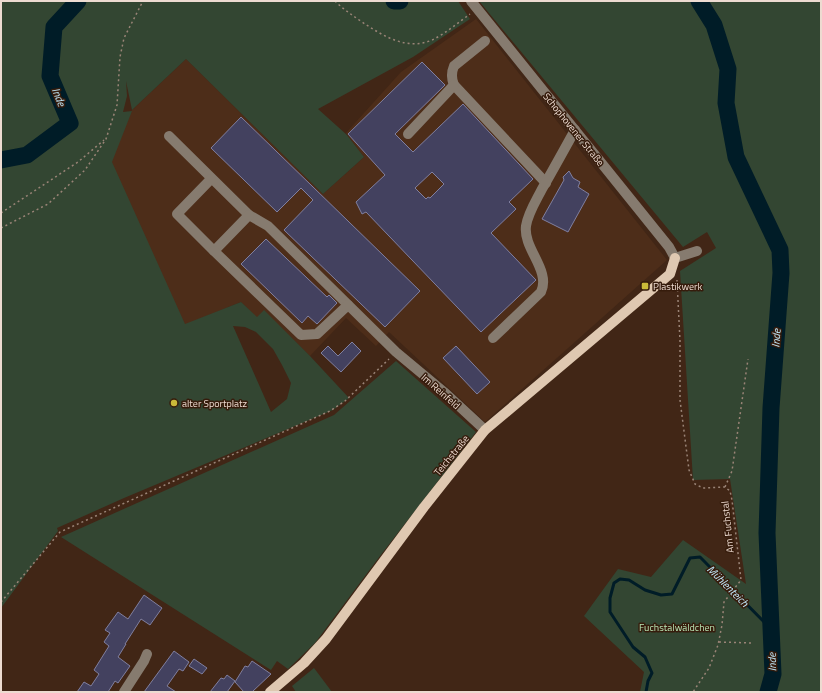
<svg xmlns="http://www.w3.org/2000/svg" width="822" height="693" viewBox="0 0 822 693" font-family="'Titillium Web',sans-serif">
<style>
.built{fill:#4d2d19}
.green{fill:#334632;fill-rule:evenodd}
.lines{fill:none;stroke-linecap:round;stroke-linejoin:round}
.stream{stroke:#001c27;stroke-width:3}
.river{stroke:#001c27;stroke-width:17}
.building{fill:#43415f;stroke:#807f9f;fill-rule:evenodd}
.path{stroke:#9a8477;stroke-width:1.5;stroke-dasharray:2 3;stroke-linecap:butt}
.minor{stroke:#867b6f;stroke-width:10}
.major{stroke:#dfc8b1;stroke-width:10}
.poi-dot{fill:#cbba39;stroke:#361c0c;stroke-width:1.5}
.labels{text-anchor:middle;stroke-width:3;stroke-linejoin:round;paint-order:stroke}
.street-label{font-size:10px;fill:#eddbd1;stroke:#361c0c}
.poi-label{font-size:10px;fill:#eddbd1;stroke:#361c0c;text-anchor:start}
.park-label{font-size:10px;fill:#b8e5b5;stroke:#361c0c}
.water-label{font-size:11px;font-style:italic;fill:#bfe7f9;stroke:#361c0c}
</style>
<rect width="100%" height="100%" fill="#412616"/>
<path class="built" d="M476 19 667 260 485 422 389 332 376 346 346 318 310 356 264 311 257 318 241 302 185 325 109 165 132 110 186 59 323 194 364 157 346 133 401 72Z"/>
<g class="green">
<path d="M1 1H458L470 19 413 57 318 109 347 135 364 157 323 194 186 59 132 110 126 81 127 96 123 112 132 111 112 162 185 324 241 302 257 317 264 310 310 356 349 398 333 410 124 498 57 528 58 531 1 608ZM233 326 245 327 256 332 273 349 282 365 291 383 287 399 271 412Z"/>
<path d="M479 1H821V692H640L644 672 584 616 618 569 651 577 683 540 746 584 730 479 693 480 680 271 716 248 707 232 683 247Z"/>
<path d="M396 361 476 432 380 556 315 643 288 669 277 661 271 670 61 537 334 415Z"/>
<path d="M314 668 332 692H296L292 686Z"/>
</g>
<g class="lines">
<path class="stream" d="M646 692 648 681 652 673 645 657 633 647 610 612V598L614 583 620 579 629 580 645 590 661 595 672 594 690 558 700 557 771 629"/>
<g class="river">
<path d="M394 1H400"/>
<path d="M699 1 714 25 728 69 726 103 736 157 780 250 781 273 771 408 767 533 773 674 768 692"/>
<path d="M1 160 27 155 70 123 50 76 54 27 78 1"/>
</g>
</g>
<g class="building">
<path d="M422 62 445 85 395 134 413 152 463 104 533 179 509 202 516 209 491 233 536 280 481 332 366 212 362 214 356 202 385 175 348 134ZM432 172 444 184 430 198 428 197 426 199 415 188Z"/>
<path d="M241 117 420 291 385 327 284 230 313 200 301 188 277 212 211 148Z"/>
<path d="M569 171 573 178 580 182 578 187 589 194 568 232 542 219 564 180 563 177Z"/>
<path d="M266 239 327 297 329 295 337 303 317 324 308 316 302 323 241 264Z"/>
<path d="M352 342 361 351 341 372 321 353 328 346 338 356Z"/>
<path d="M456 346 490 382 477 394 443 358Z"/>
<path d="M144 595 162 608 150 625 141 619 125 644H126L118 657 130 666 118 683 115 681 108 692H77L84 682 91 686 99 674 94 670 109 646 104 642 110 633 105 630 118 612 128 619Z"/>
<path d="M174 651 189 662 183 671 179 669 167 686 176 692H144Z"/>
<path d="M194 659 207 668 202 674 189 666Z"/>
<path d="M252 661 271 674 252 692H244L235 682 245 666 248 667Z"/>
<path d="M227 675 235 681 227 692H210L221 678 224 679Z"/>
</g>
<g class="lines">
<g class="path">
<path d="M335 1C343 9 352 15 362 22 383 36 407 51 432 40 445 34 459 22 470 14"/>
<path d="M1 213 78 162 104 140"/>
<path d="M1 228 48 204 85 170 106 139 117 105 120 57 124 38 143 1"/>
<path d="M677 280 680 341V400L689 470 695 484 703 488 725 487 730 491 732 500 741 580 724 602 722 625 718 645 709 668 693 692"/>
<path d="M725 487 732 471 748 359"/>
<path d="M1 602 60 532 330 411 345 401 389 359"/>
<path d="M719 642 753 643"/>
</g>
<g class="minor">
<path d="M471 1 669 247 675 258 697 251"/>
<path d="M485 41 454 66C451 73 451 78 454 85L546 183"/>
<path d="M408 134 454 85"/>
<path d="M169 136 249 215 268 226 396 352 444 392 485 430"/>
<path d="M211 179 177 214 214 251 249 215"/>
<path d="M214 251 301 335 317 334 348 305"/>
<path d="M493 338 541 292C551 270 523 249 526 226 528 213 536 201 542 189 553 170 564 150 575 130"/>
<path d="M124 692 144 661 147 654"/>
</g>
<path class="major" d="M270 692 304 663 326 639 424 507 485 430 670 274 675 258"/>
</g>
<g class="poi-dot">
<rect x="641" y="282" width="8" height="8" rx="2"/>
<circle cx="174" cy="403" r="4"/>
</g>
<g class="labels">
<g class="street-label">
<text transform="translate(574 129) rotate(51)" y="4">Schophovener Straße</text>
<text transform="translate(441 391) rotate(41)" y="4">Im Reinfeld</text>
<text transform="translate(451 455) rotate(-51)" y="4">Teichstraße</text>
<text transform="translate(727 527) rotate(-96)" y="4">Am Fuchstal</text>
</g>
<g class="poi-label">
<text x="653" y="290">Plastikwerk</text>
<text x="182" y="407">alter Sportplatz</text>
</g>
<g class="park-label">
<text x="677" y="631">Fuchstalwäldchen</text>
</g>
<g class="water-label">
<text transform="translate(59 97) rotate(68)" y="4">Inde</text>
<text transform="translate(776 338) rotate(-85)" y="4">Inde</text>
<text transform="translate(728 586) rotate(45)" y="4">Mühlenteich</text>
<text transform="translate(772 662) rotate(-91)" y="4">Inde</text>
</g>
</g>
<rect width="822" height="693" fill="none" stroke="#eddbd1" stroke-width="4"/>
</svg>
